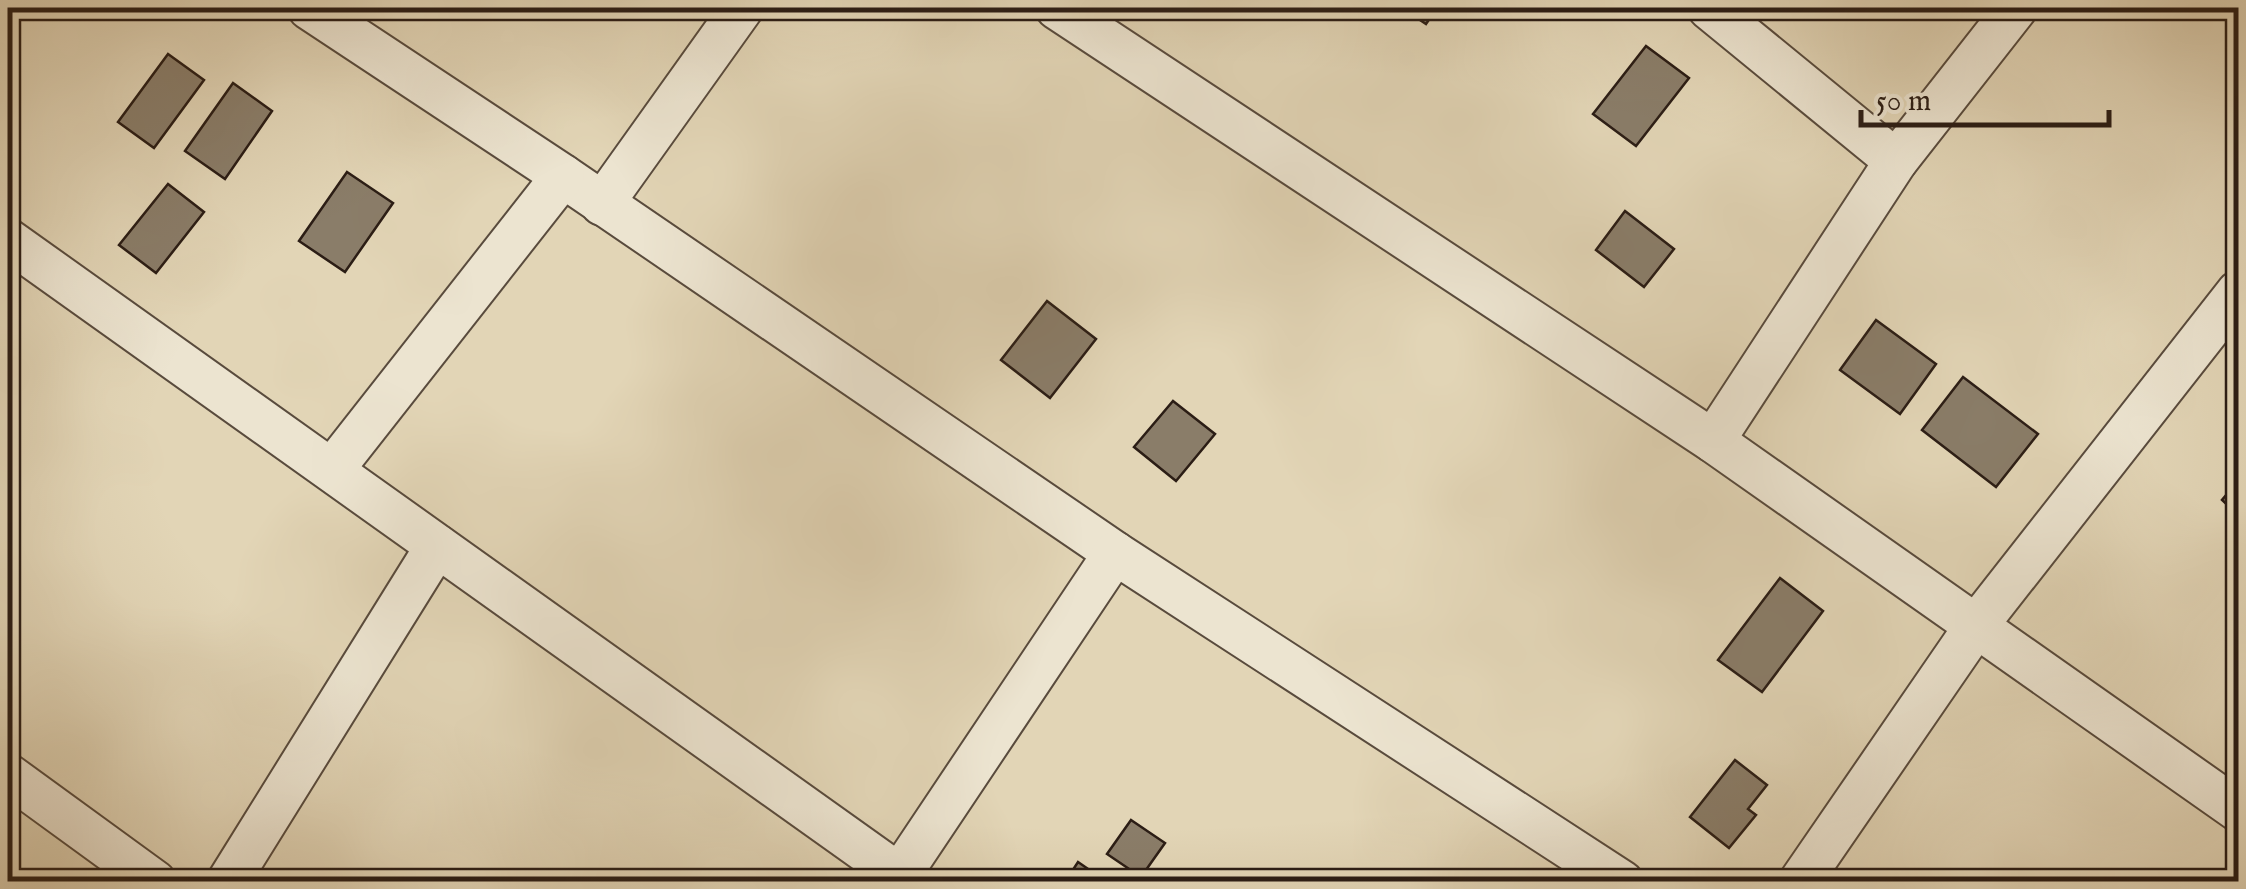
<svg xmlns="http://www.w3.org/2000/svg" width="2246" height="889" viewBox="0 0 2246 889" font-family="'IM FELL English',serif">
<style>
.building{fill:#8a7d69;stroke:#2b1d15;stroke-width:2.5}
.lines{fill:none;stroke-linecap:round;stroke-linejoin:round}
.minor-casing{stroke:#594b3d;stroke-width:46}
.minor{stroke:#ece4d0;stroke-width:42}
</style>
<rect width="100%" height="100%" fill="#e2d5b6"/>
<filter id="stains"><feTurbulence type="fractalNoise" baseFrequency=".002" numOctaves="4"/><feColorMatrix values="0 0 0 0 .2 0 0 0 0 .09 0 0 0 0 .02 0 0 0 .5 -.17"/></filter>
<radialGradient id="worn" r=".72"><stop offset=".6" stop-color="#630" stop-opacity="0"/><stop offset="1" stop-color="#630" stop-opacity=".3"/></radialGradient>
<g class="building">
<path d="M1402 8H1437L1426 24Z"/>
<path d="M1646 46 1689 78 1636 146 1593 114Z"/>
<path d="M168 54 204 80 154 148 118 122Z"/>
<path d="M233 83 272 111 225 179 185 151Z"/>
<path d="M347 172 393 203 345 272 299 241Z"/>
<path d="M168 184 204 212 156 273 119 245Z"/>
<path d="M1625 211 1674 249 1644 287 1596 250Z"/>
<path d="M1047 301 1096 339 1050 398 1001 360Z"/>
<path d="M1876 320 1936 364 1900 414 1840 370Z"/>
<path d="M1963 377 2038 434 1996 487 1922 430Z"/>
<path d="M1173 401 1215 434 1176 481 1134 447Z"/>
<path d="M2238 481V515L2222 500Z"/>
<path d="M2238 557V580L2227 571Z"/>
<path d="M1780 578 1823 611 1762 692 1718 660Z"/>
<path d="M1735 760 1767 785 1748 809 1756 815 1729 848 1690 817Z"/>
<path d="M1131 820 1165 843 1141 877 1107 854Z"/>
<path d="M1078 862 1107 882H1065Z"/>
</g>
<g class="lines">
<g class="minor-casing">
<g id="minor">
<path d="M309 8 563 176 1115 553 1622 882"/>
<path d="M1057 8 1713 441 2238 810"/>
<path d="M1709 8 1896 161"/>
<path d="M602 204 742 8"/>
<path d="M8 240 909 882"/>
<path d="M1713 441 1896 161 2016 8"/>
<path d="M332 470 563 176"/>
<path d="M8 775 155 882"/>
<path d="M228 882 437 546"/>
<path d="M895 882 1115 553"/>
<path d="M1800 882 1976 626 2238 292"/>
</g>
</g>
<use href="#minor" class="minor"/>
</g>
<rect width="2246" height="889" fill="none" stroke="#e2d5b6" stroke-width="40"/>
<rect x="10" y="10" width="2226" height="869" fill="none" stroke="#2b1d15" stroke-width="5"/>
<rect x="20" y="20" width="2206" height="849" fill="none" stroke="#2b1d15" stroke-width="2.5"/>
<path d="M1861 110v15h248v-15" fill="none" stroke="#2b1d15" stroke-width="5"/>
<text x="1876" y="110" font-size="30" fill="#2b1d15" stroke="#ece4d0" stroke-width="8" paint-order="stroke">50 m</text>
<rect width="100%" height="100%" filter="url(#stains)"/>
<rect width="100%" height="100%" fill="url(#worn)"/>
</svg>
